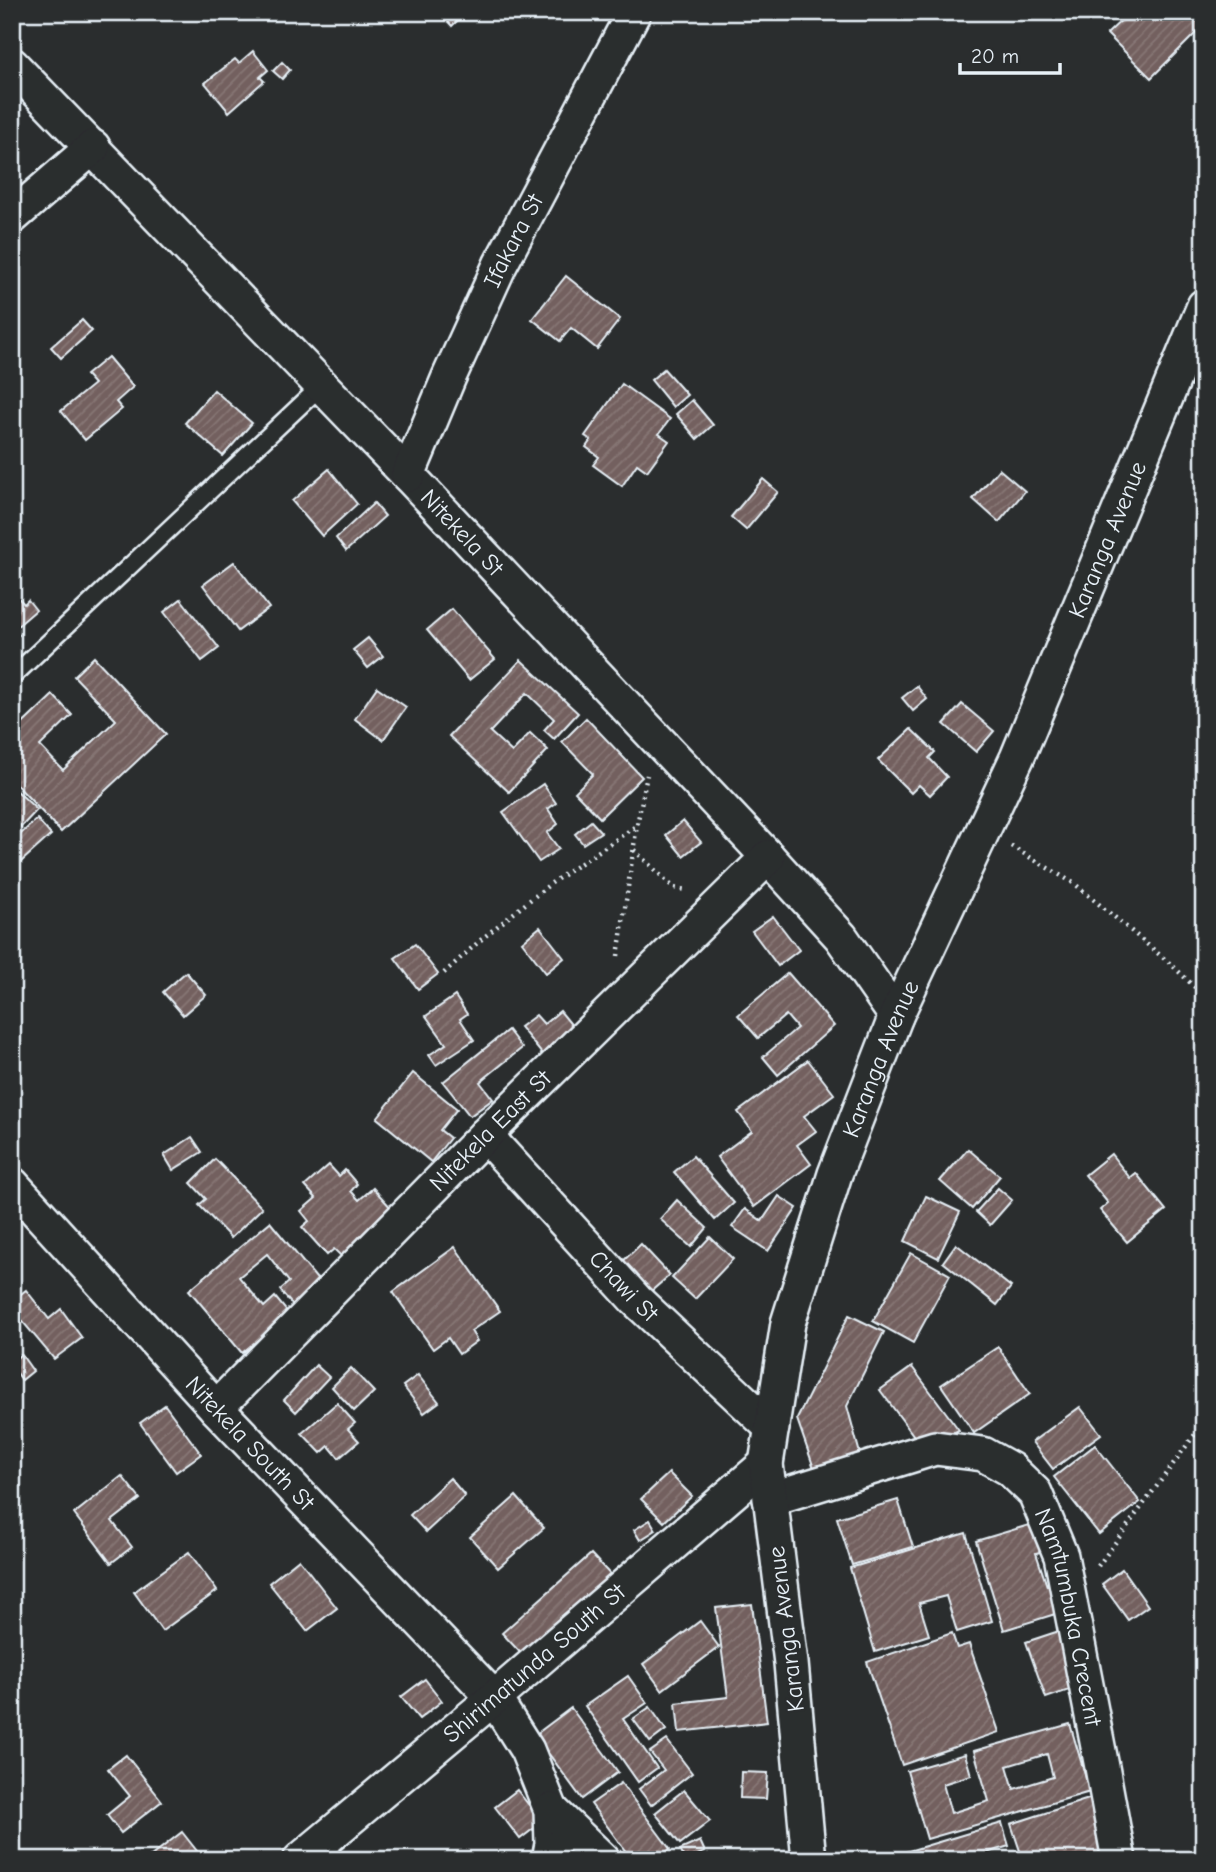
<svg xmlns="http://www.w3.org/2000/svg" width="1216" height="1872" viewBox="0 0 1216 1872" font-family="'Comic Neue',sans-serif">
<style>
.building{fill:url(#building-hatch);stroke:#e8f1f8;stroke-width:2;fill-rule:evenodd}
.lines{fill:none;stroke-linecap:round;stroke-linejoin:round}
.service-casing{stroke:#e8f1f8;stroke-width:21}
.minor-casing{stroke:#e8f1f8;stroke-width:38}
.path{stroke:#e8f1f8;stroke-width:4.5;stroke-dasharray:2 5;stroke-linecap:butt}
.service{stroke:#2a2d2e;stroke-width:16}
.minor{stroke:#2a2d2e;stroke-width:33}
.labels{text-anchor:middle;stroke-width:5;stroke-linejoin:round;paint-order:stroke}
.street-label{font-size:24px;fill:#e8f1f8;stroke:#2a2d2e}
</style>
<defs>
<pattern id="building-hatch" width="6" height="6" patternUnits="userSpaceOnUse" patternTransform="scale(1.75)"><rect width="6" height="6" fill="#73605e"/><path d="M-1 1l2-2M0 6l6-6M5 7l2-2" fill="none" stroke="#877776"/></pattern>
</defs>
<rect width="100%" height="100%" fill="#2a2d2e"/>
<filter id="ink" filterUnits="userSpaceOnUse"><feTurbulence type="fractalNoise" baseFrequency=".0143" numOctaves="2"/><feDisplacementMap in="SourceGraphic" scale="14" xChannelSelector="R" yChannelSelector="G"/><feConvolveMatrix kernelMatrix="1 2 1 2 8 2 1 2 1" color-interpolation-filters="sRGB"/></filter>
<g filter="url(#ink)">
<g class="building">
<path d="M439 12H466L452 26Z"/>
<path d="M1130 12H1204V25L1151 78 1107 34Z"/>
<path d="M253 51 268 70 260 77 264 81 229 112 205 83 235 59 239 63Z"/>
<path d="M282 62 290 70 282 79 273 71Z"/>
<path d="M566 276 620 319 597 349 571 328 560 341 532 319Z"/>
<path d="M82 320 92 331 61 358 51 347Z"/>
<path d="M108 357 133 387 116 402 122 409 85 440 61 411 94 384 86 375Z"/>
<path d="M664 369 687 395 673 407 651 380Z"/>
<path d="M622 384 670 419 659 434 669 441 647 471 637 464 622 486 593 465 599 457 586 447 591 440 585 436Z"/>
<path d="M214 390 252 423 223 456 185 423Z"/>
<path d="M692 400 713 425 697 439 676 414Z"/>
<path d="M329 469 357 504 322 536 292 501Z"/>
<path d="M999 469 1025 491 999 522 973 499Z"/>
<path d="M763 479 778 492 746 530 731 517Z"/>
<path d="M374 503 385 516 346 551 336 538Z"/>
<path d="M234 562 269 608 238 631 203 585Z"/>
<path d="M12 578 20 587 13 592 24 604 28 600 36 610 14 629 19 635 12 641Z"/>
<path d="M181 599 219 648 202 661 164 612Z"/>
<path d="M452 609 495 659 469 680 427 630Z"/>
<path d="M368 638 383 656 368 668 353 650Z"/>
<path d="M94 657 166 734 61 832 12 780V734L53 695 72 715 40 746 63 770 116 720 74 676Z"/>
<path d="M521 660 578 713 554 739 544 730 554 719 527 693 490 732 512 752 530 733 548 750 509 792 449 736Z"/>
<path d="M917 686 927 699 913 711 902 698Z"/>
<path d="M377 687 406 707 383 740 355 719Z"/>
<path d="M962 704 994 731 976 752 944 724Z"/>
<path d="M586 718 642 777 600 818 575 792 593 774 562 742Z"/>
<path d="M911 729 935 752 929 758 947 777 930 795 919 785 911 793 878 760Z"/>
<path d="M543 784 556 803 548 809 558 824 547 833 559 849 539 862 503 812Z"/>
<path d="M12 786 37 810 21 827 12 818Z"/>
<path d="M37 819 51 835 12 870V842Z"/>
<path d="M591 821 601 832 583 844 575 834Z"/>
<path d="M683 821 701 842 683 856 666 835Z"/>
<path d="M773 916 799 950 778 966 752 931Z"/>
<path d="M540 927 564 958 546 973 522 942Z"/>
<path d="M415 944 438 974 418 989 395 958Z"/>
<path d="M186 972 206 995 183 1015 163 992Z"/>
<path d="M788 973 834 1026 778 1075 763 1057 797 1028 786 1015 758 1038 738 1015Z"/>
<path d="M455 996 467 1014 460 1019 474 1040 436 1065 429 1055 446 1044 426 1016Z"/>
<path d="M560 1011 583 1039 551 1065 520 1027 536 1015 544 1024Z"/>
<path d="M508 1030 522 1048 480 1082 493 1099 470 1116 443 1082Z"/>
<path d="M808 1060 834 1094 804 1116 816 1131 797 1145 811 1164 754 1207 717 1157 752 1131 738 1112Z"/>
<path d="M413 1073 457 1109 440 1130 450 1138 431 1162 377 1118Z"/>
<path d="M192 1137 202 1152 173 1170 164 1155Z"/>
<path d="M968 1149 1000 1176 972 1209 940 1181Z"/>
<path d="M1111 1154 1130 1178 1136 1173 1166 1210 1127 1242 1100 1210 1108 1203 1085 1175Z"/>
<path d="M693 1156 734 1203 715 1220 674 1172Z"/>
<path d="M215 1159 262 1208 231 1238 199 1205 206 1199 191 1183Z"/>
<path d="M329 1165 339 1176 345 1170 357 1184 351 1191 359 1200 373 1188 393 1210 341 1256 334 1249 327 1255 302 1227 309 1221 301 1211 316 1198 305 1186Z"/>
<path d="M998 1188 1012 1200 990 1225 976 1212Z"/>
<path d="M779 1196 797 1208 768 1251 732 1227 745 1209 762 1221Z"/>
<path d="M926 1196 960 1212 938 1258 905 1241Z"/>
<path d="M677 1200 707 1228 691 1247 660 1219Z"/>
<path d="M270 1222 321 1284 294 1307 280 1290 289 1282 267 1254 239 1277 264 1307 275 1297 289 1314 242 1353 189 1290Z"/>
<path d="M710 1237 733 1259 695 1299 672 1278Z"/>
<path d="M641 1244 670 1275 649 1293 621 1263Z"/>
<path d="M956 1244 1011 1287 997 1305 943 1262Z"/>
<path d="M455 1247 500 1311 471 1331 477 1341 459 1354 448 1338 433 1349 393 1292Z"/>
<path d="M911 1253 950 1275 913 1343 873 1321Z"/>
<path d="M26 1290 49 1319 61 1309 82 1338 54 1359 12 1309V1301Z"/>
<path d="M849 1315 884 1332 847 1406 862 1461 816 1474 797 1419Z"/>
<path d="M998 1347 1030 1394 974 1433 941 1385Z"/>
<path d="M21 1354 33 1371 22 1380 12 1366V1362Z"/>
<path d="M316 1365 329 1377 296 1412 284 1400Z"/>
<path d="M912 1367 959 1430 922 1447 880 1390Z"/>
<path d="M351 1368 374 1392 354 1411 332 1387Z"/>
<path d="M418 1375 439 1402 424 1413 403 1386Z"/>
<path d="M337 1403 355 1423 348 1429 359 1441 339 1458 329 1446 321 1453 302 1433Z"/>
<path d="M165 1405 201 1454 176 1472 140 1423Z"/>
<path d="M1080 1407 1101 1434 1053 1469 1032 1442Z"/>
<path d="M1095 1445 1140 1502 1099 1534 1054 1477Z"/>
<path d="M669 1473 692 1496 664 1522 641 1499Z"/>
<path d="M122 1476 140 1499 112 1521 132 1547 111 1563 74 1514Z"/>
<path d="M450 1478 465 1496 426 1532 410 1515Z"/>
<path d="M516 1496 544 1528 498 1568 470 1537Z"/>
<path d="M898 1500 913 1547 852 1565 837 1518Z"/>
<path d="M650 1520 656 1530 640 1540 634 1530Z"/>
<path d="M1039 1522 1048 1550 1036 1553 1047 1586 1059 1582 1068 1610 1004 1630 976 1541Z"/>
<path d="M966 1533 992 1621 957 1632 946 1596 919 1603 929 1635 875 1652 850 1568Z"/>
<path d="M189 1552 217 1591 162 1631 134 1592Z"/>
<path d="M591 1554 618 1583 529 1662 502 1633Z"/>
<path d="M299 1559 337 1608 307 1631 269 1583Z"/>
<path d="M1122 1569 1148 1606 1128 1620 1102 1584Z"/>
<path d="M752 1604 767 1722 679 1732 676 1703 728 1697 716 1608Z"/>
<path d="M700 1621 719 1647 662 1690 643 1664Z"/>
<path d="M1065 1629 1072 1648 1062 1651 1075 1688 1046 1698 1026 1642Z"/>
<path d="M952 1633 957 1648 969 1644 999 1732 902 1765 867 1662Z"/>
<path d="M628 1676 647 1703 623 1719 657 1768 638 1782 585 1706Z"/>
<path d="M425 1679 442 1701 419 1719 401 1697Z"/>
<path d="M650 1707 666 1730 650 1742 633 1719Z"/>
<path d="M571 1708 618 1772 582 1799 535 1735Z"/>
<path d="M1070 1724 1090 1792 927 1839 907 1771 965 1754 971 1775 943 1784 951 1813 989 1801 974 1751ZM1047 1754 1053 1777 1014 1789 1007 1766Z"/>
<path d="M667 1740 692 1773 651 1805 639 1789 664 1770 650 1752Z"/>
<path d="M126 1755 162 1801 121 1833 107 1815 130 1796 108 1769Z"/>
<path d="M741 1772 768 1773 766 1799 740 1798Z"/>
<path d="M621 1783 670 1849 655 1860H632L591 1804Z"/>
<path d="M517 1790 542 1822 520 1839 495 1807Z"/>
<path d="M684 1790 710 1821 680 1844 655 1813Z"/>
<path d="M1098 1796 1115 1849 1080 1860H1023L1011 1824Z"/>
<path d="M1002 1823 1009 1846 964 1860H893L892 1856Z"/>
<path d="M182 1832 204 1860H146Z"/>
<path d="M700 1841 705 1852 685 1860 680 1850Z"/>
</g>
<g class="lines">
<g class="service-casing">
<path id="service" d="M12 677 321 386"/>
</g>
<g class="minor-casing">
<g id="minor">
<path id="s1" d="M12 65 408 475 768 857 841 937 896 1016"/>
<path d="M12 217 93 147"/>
<path id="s2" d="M408 475 449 377 500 265 634 12"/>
<path id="s3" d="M485 1135 636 1300 772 1428"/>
<path id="s4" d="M12 1184 216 1408 494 1698 527 1750 551 1810 552 1844 549 1860"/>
<path id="s5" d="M216 1408 485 1135 768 857"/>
<path id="s6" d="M770 1499 935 1448 983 1454 1010 1469 1035 1493 1061 1556 1102 1767 1119 1860"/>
<path d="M551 1810 603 1860"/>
<path id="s7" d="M300 1860 494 1698 766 1464"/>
<path id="s8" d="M809 1860 791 1663 766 1464 788 1323 835 1174 896 1016 1017 758 1204 306"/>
</g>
</g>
<g class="path">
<path d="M1011 846 1075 884 1173 966 1204 996"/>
<path d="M634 850 674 888 687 890"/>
<path d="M618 956 637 825 647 775"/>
<path d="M444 973 484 937 550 884 636 826"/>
<path d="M1098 1566 1204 1422"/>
</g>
<use href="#service" class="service"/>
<use href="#minor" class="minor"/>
</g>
</g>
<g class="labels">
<g class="street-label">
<text dy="8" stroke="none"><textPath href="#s2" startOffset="257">Ifakara St</textPath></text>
<text dy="8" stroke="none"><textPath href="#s1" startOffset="649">Nitekela St</textPath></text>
<text dy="8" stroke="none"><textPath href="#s8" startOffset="1388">Karanga Avenue</textPath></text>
<text dy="8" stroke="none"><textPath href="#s8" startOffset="821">Karanga Avenue</textPath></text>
<text dy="8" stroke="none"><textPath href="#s5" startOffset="390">Nitekela East St</textPath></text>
<text dy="8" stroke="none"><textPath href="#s3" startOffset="205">Chawi St</textPath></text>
<text dy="8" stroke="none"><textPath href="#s4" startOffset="352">Nitekela South St</textPath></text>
<text dy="8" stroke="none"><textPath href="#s6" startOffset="416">Namtumbuka Crecent</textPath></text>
<text transform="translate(786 1629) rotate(-97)" y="8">Karanga Avenue</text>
<text dy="8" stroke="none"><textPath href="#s7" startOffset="306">Shirimatunda South St</textPath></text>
</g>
</g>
<rect width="1216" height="1872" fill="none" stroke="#2a2d2e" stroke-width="42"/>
<rect x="21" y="21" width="1174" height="1830" fill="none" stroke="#e8f1f8" stroke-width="2.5" filter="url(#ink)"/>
<path d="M960 63v10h100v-10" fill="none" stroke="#e8f1f8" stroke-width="3.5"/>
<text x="971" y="63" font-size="21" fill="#e8f1f8" stroke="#2a2d2e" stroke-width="5" paint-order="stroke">20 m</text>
</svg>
